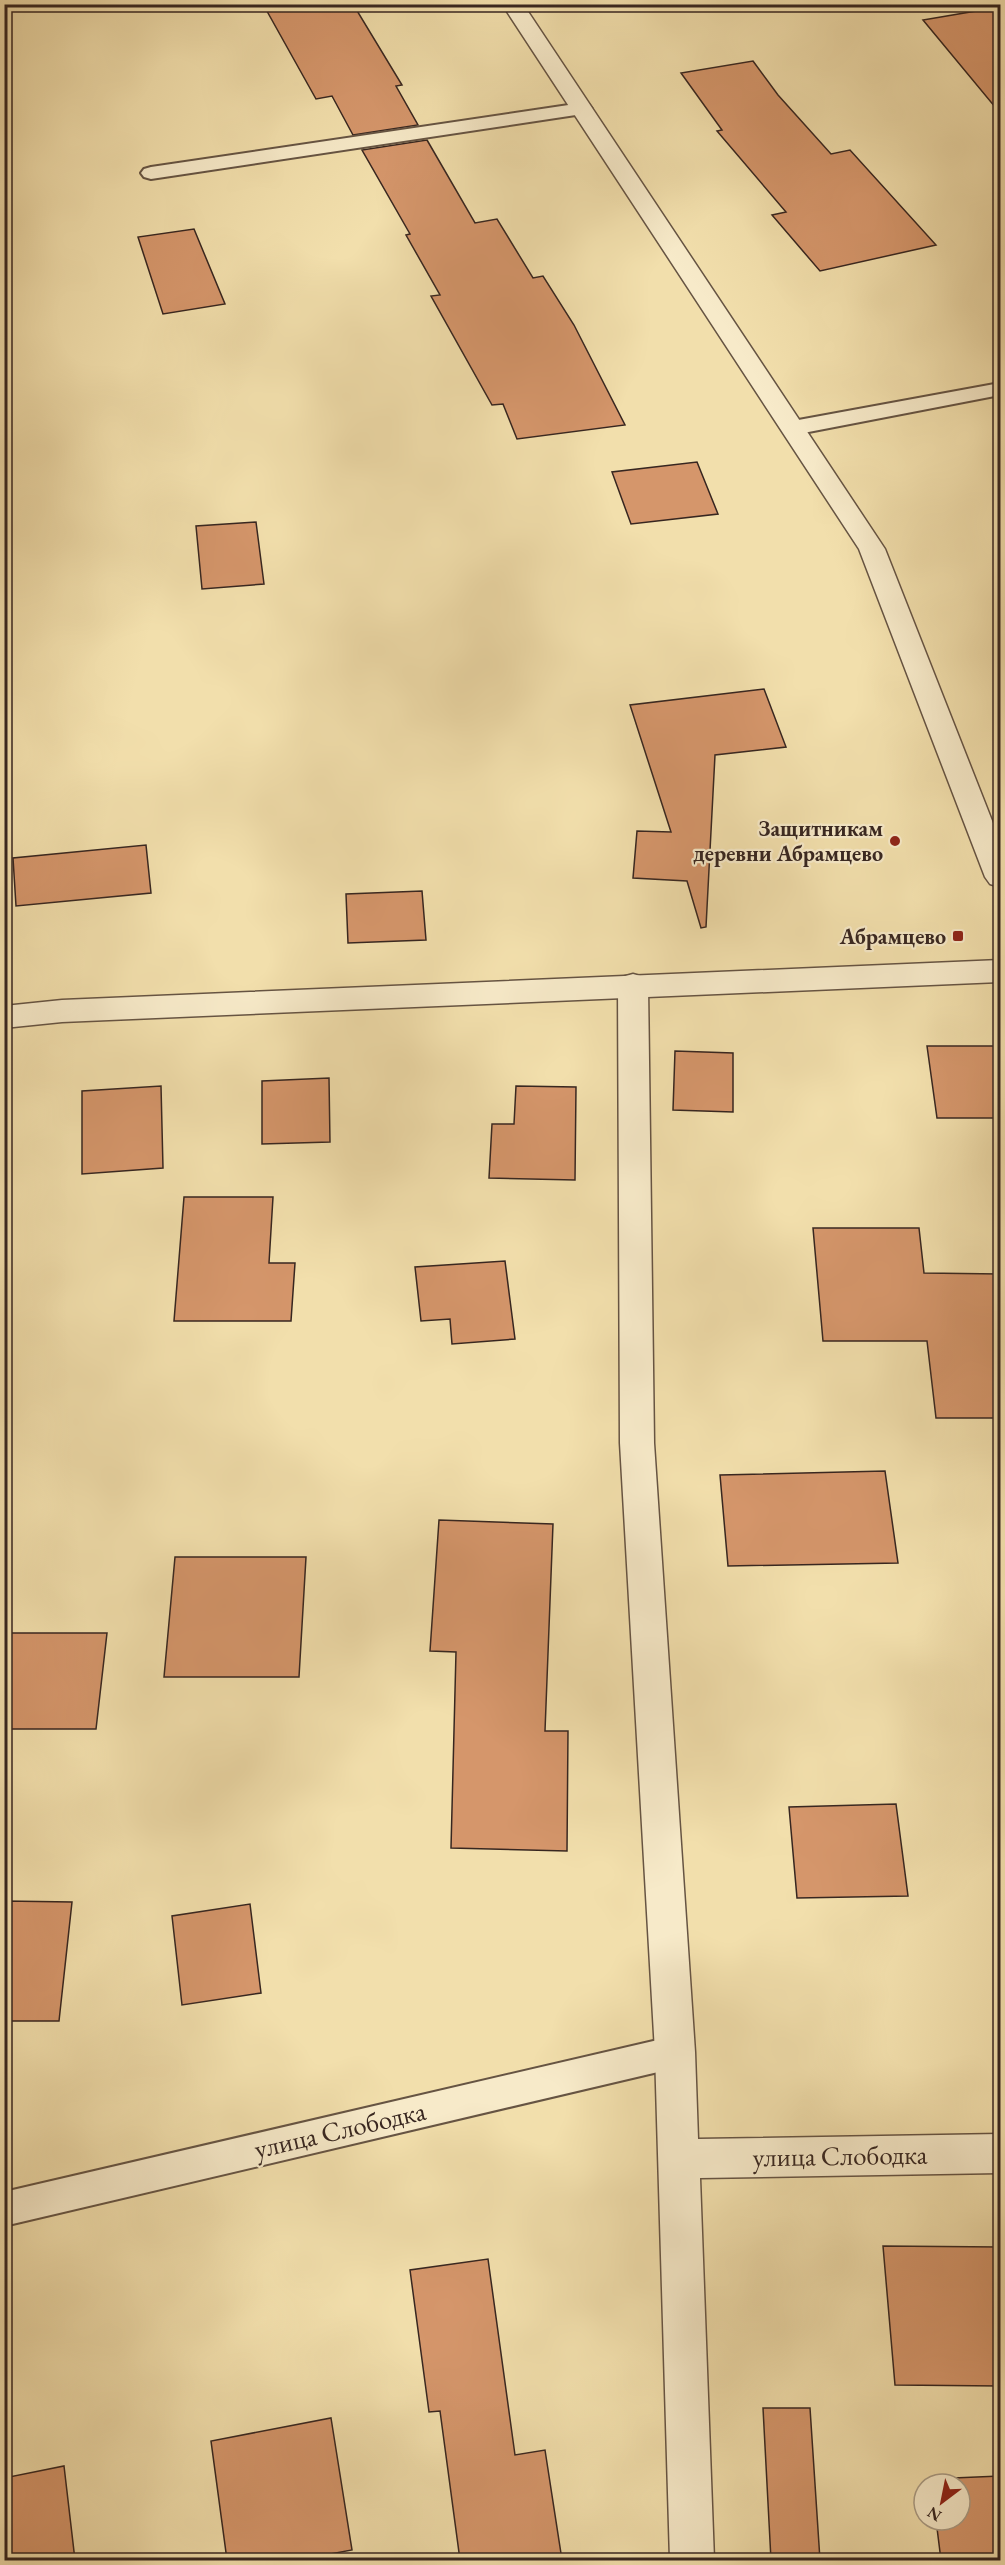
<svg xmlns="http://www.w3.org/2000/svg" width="1005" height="2565" viewBox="0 0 1005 2565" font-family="'EB Garamond',serif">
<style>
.building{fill:#d5966b;stroke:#372620;stroke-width:1.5}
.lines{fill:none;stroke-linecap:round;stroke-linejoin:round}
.service-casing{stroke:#665443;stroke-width:4}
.minor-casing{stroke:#665443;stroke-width:3}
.tertiary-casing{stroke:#665443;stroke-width:3}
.service{fill:#f7eac9;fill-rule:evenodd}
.minor{fill:#f7eac9;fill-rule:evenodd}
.tertiary{fill:#f7eac9;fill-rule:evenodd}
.poi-dot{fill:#8f2418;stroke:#f7eac9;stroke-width:2}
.labels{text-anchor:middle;stroke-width:4.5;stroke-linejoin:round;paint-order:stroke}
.poi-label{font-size:22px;font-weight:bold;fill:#372620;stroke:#f7eac9;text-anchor:end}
.near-street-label{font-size:27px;fill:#372620;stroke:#f7eac9}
</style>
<rect width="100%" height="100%" fill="#f2dfac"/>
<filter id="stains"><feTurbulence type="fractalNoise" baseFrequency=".00333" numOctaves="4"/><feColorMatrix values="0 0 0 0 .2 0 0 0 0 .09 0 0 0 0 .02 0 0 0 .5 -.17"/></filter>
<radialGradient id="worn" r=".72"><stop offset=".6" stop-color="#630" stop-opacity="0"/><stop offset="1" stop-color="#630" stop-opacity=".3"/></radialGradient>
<g class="building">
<path d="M263 4H353L402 85 396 86 418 125 353 135 332 96 316 99Z"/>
<path d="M1000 7V113L923 20Z"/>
<path d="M753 61 778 95 831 154 850 150 936 245 820 271 772 215 786 212 717 131 722 130 681 73Z"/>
<path d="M427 140 475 223 497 219 533 278 543 276 574 325 625 425 517 439 503 404 492 405 431 296 440 295 406 235 410 234 362 150Z"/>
<path d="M194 229 225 304 163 314 138 237Z"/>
<path d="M697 462 718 514 631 524 612 472Z"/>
<path d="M256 522 264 584 202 589 196 526Z"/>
<path d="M764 689 786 747 715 755 706 927 701 928 687 881 633 878 637 831 671 832 630 705Z"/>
<path d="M146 845 151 893 16 906 13 858Z"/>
<path d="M422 891 426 940 348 943 346 894Z"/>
<path d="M927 1046H1000V1118H937Z"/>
<path d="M675 1051 733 1053V1112L673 1110Z"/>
<path d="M329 1078 330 1142 262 1144V1081Z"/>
<path d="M161 1086 163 1168 82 1174V1091Z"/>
<path d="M516 1086 576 1087 575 1180 489 1178 492 1124H514Z"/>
<path d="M184 1197H273L269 1263H295L291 1321H174Z"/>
<path d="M813 1228H919L924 1273 1000 1274V1418H936L927 1341H823Z"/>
<path d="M505 1261 515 1339 452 1344 450 1319 421 1321 415 1267Z"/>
<path d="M885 1471 898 1563 728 1566 720 1475Z"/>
<path d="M439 1520 553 1524 545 1731H568L567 1851 451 1848 456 1652 430 1651Z"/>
<path d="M175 1557H306L299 1677H164Z"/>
<path d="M4 1633H107L96 1729H4Z"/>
<path d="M896 1804 908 1896 797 1898 789 1807Z"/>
<path d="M4 1901 72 1902 59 2021H4Z"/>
<path d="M250 1904 261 1993 182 2005 172 1916Z"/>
<path d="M883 2246 1000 2247V2386L895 2385Z"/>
<path d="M488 2259 515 2455 545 2450 562 2560H460L440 2411 429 2412 410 2270Z"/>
<path d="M763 2408H810L820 2560H771Z"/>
<path d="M331 2418 352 2550 298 2560H227L211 2441Z"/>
<path d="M64 2466 75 2560H4V2478Z"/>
<path d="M1000 2476V2560H941L936 2520H960V2484H931L930 2479Z"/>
</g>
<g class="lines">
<g class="service-casing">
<g id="service">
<path d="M582 103 589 105 592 109 589 113 151 179 144 177 141 173 144 169 151 167Z"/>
<path d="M1000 383V395L793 435 785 433 782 428 785 423 793 421Z"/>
<path d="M675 2036 687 2041 692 2052 687 2063 675 2068 4 2226V2192Z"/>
</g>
</g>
<g class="minor-casing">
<g id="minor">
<path d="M502 4H523L885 549 1000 841V887L990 884 985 877 859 549Z"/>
<path d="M633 974 644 977 648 985 654 1443 695 2052 698 2139 1000 2134V2173L700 2178 714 2560H670L655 2052 620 1443 618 985 622 977Z"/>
</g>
</g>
<g class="tertiary-casing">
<path id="tertiary" d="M1000 960V982L62 1022 4 1028V1006L62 1000Z"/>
</g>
<use href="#service" class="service"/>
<use href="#minor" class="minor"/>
<use href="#tertiary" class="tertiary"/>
</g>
<g class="poi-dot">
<circle cx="895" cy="841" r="6"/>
<rect x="952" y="930" width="12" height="12" rx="3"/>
</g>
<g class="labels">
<g class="poi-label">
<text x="883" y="836">Защитникам<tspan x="883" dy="25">деревни Абрамцево</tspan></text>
<text x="946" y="944">Абрамцево</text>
</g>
<g class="near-street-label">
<text transform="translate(340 2130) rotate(-13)" y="9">улица Слободка</text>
<text transform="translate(840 2156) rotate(-1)" y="9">улица Слободка</text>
</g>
</g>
<rect width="1005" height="2565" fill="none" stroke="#f2dfac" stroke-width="24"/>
<rect x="6" y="6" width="993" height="2553" fill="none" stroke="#372620" stroke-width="3"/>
<rect x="12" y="12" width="981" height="2541" fill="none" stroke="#372620" stroke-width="1.5"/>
<g transform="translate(942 2502) rotate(212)"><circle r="28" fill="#f7eac9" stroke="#aa9c85" stroke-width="1.5"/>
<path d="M0-4.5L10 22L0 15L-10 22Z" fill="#8f2418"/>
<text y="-9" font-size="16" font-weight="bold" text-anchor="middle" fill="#372620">N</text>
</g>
<rect width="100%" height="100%" filter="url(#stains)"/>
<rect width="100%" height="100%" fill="url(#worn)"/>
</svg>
